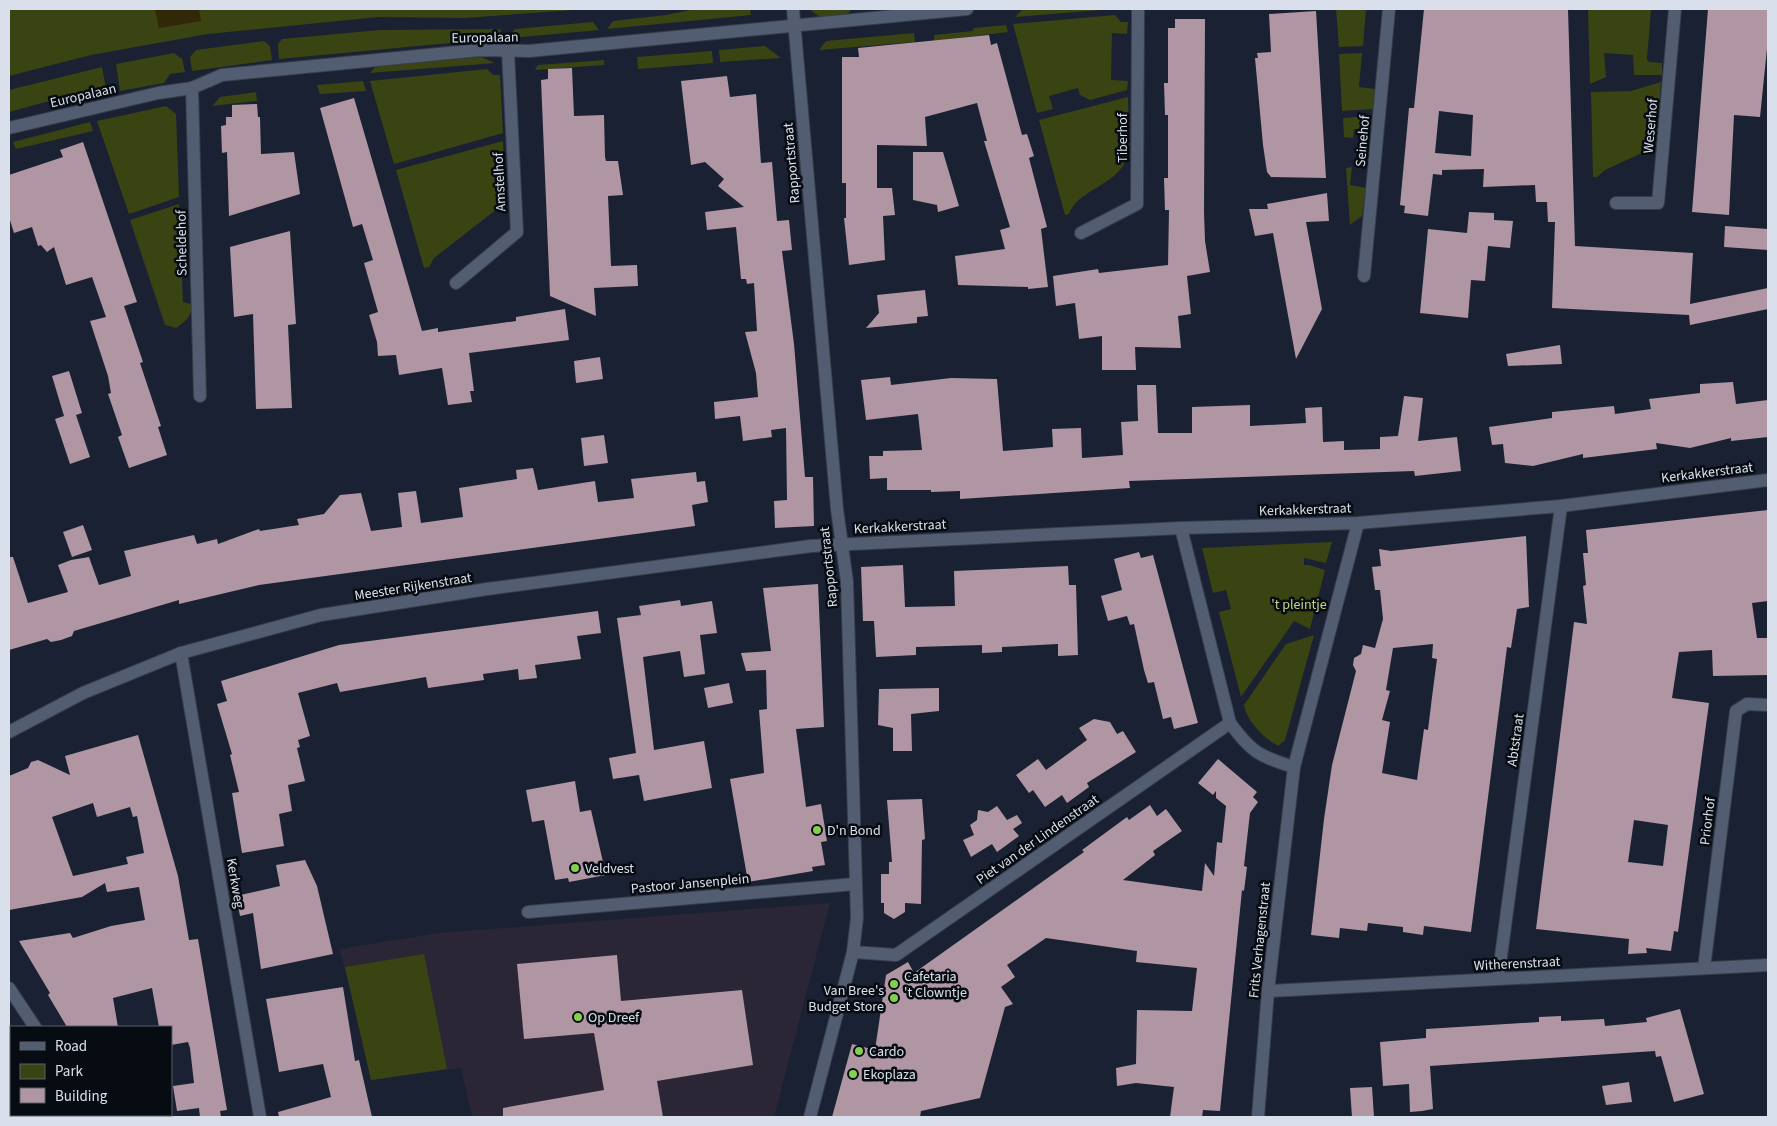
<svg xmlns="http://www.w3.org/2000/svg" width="1777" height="1126" viewBox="0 0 1777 1126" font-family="'Source Sans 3',sans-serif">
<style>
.education{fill:#2a2636}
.green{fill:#394412}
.sand{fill:#302807}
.building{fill:#af96a2;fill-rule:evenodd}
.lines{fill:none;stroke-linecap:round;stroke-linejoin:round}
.street-casing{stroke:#373d4b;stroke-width:14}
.street{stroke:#535d71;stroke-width:12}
.poi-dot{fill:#84cf4d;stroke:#070b12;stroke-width:2}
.labels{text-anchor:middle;stroke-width:5;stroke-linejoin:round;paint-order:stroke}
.street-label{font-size:14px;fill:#d9e0eb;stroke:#070b12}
.park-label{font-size:14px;fill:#c3d980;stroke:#070b12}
.poi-label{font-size:14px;fill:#d9e0eb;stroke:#070b12;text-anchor:start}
</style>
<rect width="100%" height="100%" fill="#192132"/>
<path class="education" d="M830 903 774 1117H472L461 1068 371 1080 340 949 438 933Z"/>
<g class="green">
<path d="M9 9H588L465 18 378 17 208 34 91 55 9 76Z"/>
<path d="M695 9H750L751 15 607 29 613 21 666 15Z"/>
<path d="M809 9H852L846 15 820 17Z"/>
<path d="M1031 9H1113L1015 17 1022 10Z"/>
<path d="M1336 9H1366L1363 46 1339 47Z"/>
<path d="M1588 9H1651L1647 59 1649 62 1662 63V75H1634L1633 55 1604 53 1606 77 1590 84Z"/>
<path d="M1115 15 1121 22H1128L1127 34 1112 33 1111 80 1128 81 1127 90 1090 100 1080 95 1078 88 1049 96 1053 109 1037 113 1013 24Z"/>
<path d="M593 22 599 30 511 38V33L515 29Z"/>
<path d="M1006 25 1008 32 934 41V35L973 31 974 28Z"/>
<path d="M500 29 504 38 279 59 278 44 282 39 380 30Z"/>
<path d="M914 33 915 42 819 50 826 41Z"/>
<path d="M264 41 270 46 272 60 192 71 190 57 196 50Z"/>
<path d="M765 46 781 58 720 62 719 50Z"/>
<path d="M712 51 713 63 638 69 637 57Z"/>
<path d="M174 53 182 59 185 72 170 74 164 83 120 91 116 64Z"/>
<path d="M1362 53 1359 87 1375 89 1373 109 1342 111 1339 54Z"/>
<path d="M481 57 495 63 370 73 376 66Z"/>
<path d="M604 60V65L535 70 538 65Z"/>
<path d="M102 67 107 94 74 102 64 97 9 112V90Z"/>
<path d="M487 69 493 75H500L503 133 394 164 370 81Z"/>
<path d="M363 81 366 91 320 94 317 85Z"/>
<path d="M1661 82 1657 135 1653 145 1642 153 1605 170 1597 177H1593L1591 92 1631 91Z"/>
<path d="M256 92 257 101 212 106 208 111 220 97Z"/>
<path d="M1128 97C1128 116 1132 141 1126 159 1118 185 1078 189 1069 214L1065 215 1039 120Z"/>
<path d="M166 106 176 114 179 197 129 214 97 121Z"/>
<path d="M1372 116 1371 129H1354L1353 138 1344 137 1343 118Z"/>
<path d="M90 122 93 131 16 149 13 142Z"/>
<path d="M503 141 505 194 502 205 434 258 429 267 424 268 396 170Z"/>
<path d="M1352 167 1350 185 1366 188 1362 216 1350 225 1346 168Z"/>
<path d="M179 204 183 302 191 304C193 316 185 322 176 328L165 325 130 220Z"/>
<path d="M1332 542 1326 563 1304 558V565H1309L1325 570 1310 629 1294 621 1241 697 1219 612 1231 609 1226 590 1213 593 1202 548Z"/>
<path d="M1314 635 1285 740 1278 746C1264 738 1247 722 1244 705L1286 644Z"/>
<path d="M424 954 447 1069 371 1080 345 967Z"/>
</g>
<path class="sand" d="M155 9H199L201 21 159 28Z"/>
<g class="building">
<path d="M1424 9H1568L1575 246 1693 253 1690 304 1768 288V309L1690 325 1689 315 1552 308 1555 222H1548L1547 202H1536L1535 185 1483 187 1484 169 1442 170V175L1433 174 1428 216 1404 213 1405 206 1400 205 1404 162 1409 108H1414ZM1439 111 1473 115 1471 156 1435 153Z"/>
<path d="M1708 9H1768V39L1760 117 1734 115 1729 215 1692 212Z"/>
<path d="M1316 11 1326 178 1271 177 1267 172 1263 145 1255 58H1258L1257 53 1271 52 1269 14Z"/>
<path d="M1175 19H1205L1204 212 1205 241 1210 272 1187 276 1191 314 1178 316 1181 348 1135 347 1136 370H1102V336L1079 339 1075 303 1056 306 1053 276 1098 269 1099 273 1168 265 1169 210H1165L1164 178H1168V115H1165L1164 83H1168V28H1175Z"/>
<path d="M989 35 991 45 997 43 1022 135 1027 134 1034 156 1029 158 1047 227 1041 229 1048 287 1028 289V287L958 285 955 256 1005 249 1000 230 1010 227 984 141H987L977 103 925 117 927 146 877 145V188H892L895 215 883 216 885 260 849 265 844 218H846V183H842V57H859L858 48Z"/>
<path d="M572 68 574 116 604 115 605 157 606 161H618L623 195 608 196 611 266 637 265 638 286 594 288 596 316 550 296 541 80 548 79V69Z"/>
<path d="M727 76 730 97 756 94 761 163 772 162 777 221 789 220 792 250 782 251 794 344 805 477H813L814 526 775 528 774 501 787 500 786 428 771 430 772 437 743 441 740 416 715 419 714 402 758 397 756 373 745 332 757 331 754 283 747 284 746 279H741L736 227 707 230 705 212 744 207 718 186 724 179 705 162 691 165 681 81Z"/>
<path d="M354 98 422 331 438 328V332L516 321V317L565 309 569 340 469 353 474 391H470L472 402 448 405 442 368 399 375 396 355 378 356 377 342 369 315 378 312 364 263 373 260 362 224 353 227 320 108Z"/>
<path d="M257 104 258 117H260L261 154 294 152 300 194 229 216 227 152 222 153 221 126 226 125V117H232V105Z"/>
<path d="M83 142 137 302 124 306 143 362 140 363 161 426 158 427 167 455 129 468 118 437 122 435 108 394 111 393 108 376 90 321 106 317 92 277 66 285 54 247 47 252 41 245 38 246 32 227 14 233 9 217V175L63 157 60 150Z"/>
<path d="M913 152H943L959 206 938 212 937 205 913 200Z"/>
<path d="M1327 193 1329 221 1306 222 1322 309 1296 359 1273 233 1255 236 1249 209H1268L1267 204Z"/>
<path d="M1469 212 1494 213V220L1513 221 1510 248 1488 246 1485 281 1471 280 1468 318 1420 313 1428 229 1467 233Z"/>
<path d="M1725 226 1768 229V250L1724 247Z"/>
<path d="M290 231 296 324 288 325 292 408 256 409 253 314 234 317 230 247Z"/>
<path d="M925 290 928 316 917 317V323L866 328 879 313 877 295Z"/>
<path d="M1560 345 1562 364 1508 366 1506 354Z"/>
<path d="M600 357 603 379 576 383 574 361Z"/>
<path d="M69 371 82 413 76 415 90 457 70 464 55 419 64 416 52 376Z"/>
<path d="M890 377 891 385 951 378 997 379 1003 451 1053 447 1052 429 1081 428 1082 458 1123 455 1121 422 1138 421 1137 385H1156L1158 433H1192V407L1250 405V426L1306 423 1305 408 1322 407 1323 442 1344 441V450L1380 449V437L1398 436 1404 396 1423 398 1418 441 1457 437 1461 471 1415 476 1414 471 1129 481 1130 488 960 499V491L931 492V490H887V478L870 479 869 456H883V451L922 450 918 414 866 420 861 380Z"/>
<path d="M1733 382 1736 404 1768 400V437L1731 441V438L1690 448 1656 443 1657 449 1583 458V454L1533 466 1505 463 1503 444 1492 445 1489 427 1552 418V412L1614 406 1615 414 1651 409 1649 399 1700 393V384Z"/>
<path d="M604 435 608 463 584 466 581 438Z"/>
<path d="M533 468 538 490 595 481 598 502 634 498 631 479 696 472 697 482 705 481 708 502 692 505 695 526 259 585 179 604V600L74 631 72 636 61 640 51 642 47 639 9 650V557H13L28 603 68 592 58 565 71 560 89 557 99 585 131 576 124 551 194 535 197 544 217 539 218 544 259 529 260 531 299 525 297 519 324 514 340 495 361 493 371 531 402 527 398 493 416 491 421 523 463 517 459 488 517 479 516 470Z"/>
<path d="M1768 510V601L1752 603 1757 638H1768V675L1713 676 1712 650 1679 652 1672 698 1709 703 1678 932 1674 931 1671 951 1646 948 1647 953 1628 954 1629 939 1536 929 1574 622 1587 624 1583 586 1586 585 1583 553H1588L1586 530ZM1634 820 1668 825 1663 866 1628 862Z"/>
<path d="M83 525 92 550 72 557 63 532Z"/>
<path d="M1526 536 1529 607 1517 609 1511 648 1507 647 1471 932 1424 926 1423 935 1403 932V927L1368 923 1367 931 1340 928 1339 938 1311 935 1324 819 1332 765 1356 671 1353 665 1354 658 1361 654 1363 645 1375 648 1383 619 1380 590H1375L1372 567 1381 566 1379 549 1391 551ZM1433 644 1432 658 1437 659 1432 697 1428 730 1424 729 1417 780 1382 773 1390 722 1382 720 1390 691 1386 690 1393 648Z"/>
<path d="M1139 552 1141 558 1153 555 1198 723 1174 729 1171 717 1163 719 1154 682 1148 683 1144 670 1134 624 1130 625 1127 616 1108 621 1101 596 1122 590 1114 559Z"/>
<path d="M903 565 905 607 955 606 954 571 1068 566 1069 585H1076L1078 655 1058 656V644L1002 647V652L982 653V645L916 647V655L876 657 874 621H863L861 567Z"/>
<path d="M818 584 824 727 796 729 806 807 821 804 827 841 821 842 825 865 812 867 813 871 748 882 730 779 764 773 759 710 767 709 766 670 746 671 741 653 771 651 763 588Z"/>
<path d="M680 600 681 606 712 601 717 633 700 635 705 674 684 677 680 651 643 657 654 750 704 741 712 788 644 801 639 775 613 779 609 758 636 753 617 618 641 615 639 606Z"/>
<path d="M598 611 601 633 577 636 581 659 535 665 537 678 519 680 518 669 483 674 484 680 428 688 426 677 340 692 337 683 298 693 310 736 298 740 300 747 297 748 305 781 288 785 292 811 279 814 284 846 242 853 232 793 239 792 230 755 232 754 217 704 227 701 221 681 339 645Z"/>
<path d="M729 683 733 703 708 708 704 688Z"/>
<path d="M939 688V711L911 714 912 751H893V728L878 725 879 689Z"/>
<path d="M1094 719 1110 722 1117 734 1123 731 1136 752 1087 783 1089 787 1067 803 1062 795 1045 807 1033 790 1029 793 1016 775 1038 759 1046 770 1087 740 1079 728Z"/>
<path d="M138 735 178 876 189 940 198 939 227 1110 220 1111 221 1117H200L199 1108 177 1111 173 1086 194 1083 190 1048 188 1042 171 1045V1027H159L152 988 113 998 118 1027H67L48 995 50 993 19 941 70 933 73 938 111 926 145 920 139 887 107 892 105 883 82 897 9 910V776L28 768 31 762 38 760 70 775 65 756ZM93 803 97 817 130 807 133 817 137 816 144 853 126 857 128 864 73 876 52 817Z"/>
<path d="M1218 759 1257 792 1253 797 1258 802 1250 813 1244 866 1247 867 1244 891 1242 890 1220 1111 1203 1110 1202 1117H1170L1174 1087 1136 1083 1117 1086 1116 1068 1136 1064 1137 1010 1192 1011 1197 968 1136 962 1137 951 1046 938 1007 965 1015 977 1001 987 1013 1004 1005 1007 980 1098 921 1111 920 1117H832L852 1044 875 1050 886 975 908 962 914 973 1084 852 1082 850 1127 817 1129 820 1150 805 1157 816 1166 809 1182 831 1153 851 1155 855 1123 880 1202 891 1205 863 1214 876 1217 842 1222 843 1226 806 1216 798V791L1213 795 1198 783Z"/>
<path d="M575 781 580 812 591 810 606 875 569 882 568 878 555 880 544 820 532 822 526 790Z"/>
<path d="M922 799 925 839 922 840 921 904 905 903V912L894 919 884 913V903H881V874H889V862H892L887 800Z"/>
<path d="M997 806 1007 820 1017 815 1022 823 1013 829 1019 836 997 852 992 844 971 857 963 840 974 835 970 825 977 820 978 810 988 812Z"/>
<path d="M305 860 317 886 333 954 261 969 253 913 240 916 236 896 280 886 276 865Z"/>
<path d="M617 955 621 1001 742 990 753 1065 657 1081 663 1117H503V1108L604 1090 594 1033 524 1039 517 964Z"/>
<path d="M343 987 355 1061 359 1060 372 1117H279L278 1112 331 1097 323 1064 279 1072 266 999Z"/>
<path d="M1680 1009 1704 1094 1674 1102 1661 1056 1656 1057 1655 1051 1430 1066 1433 1109 1422 1111 1410 1112 1409 1084 1383 1086 1380 1042 1426 1038V1029L1539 1022V1017L1561 1016V1021L1604 1019 1605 1026 1647 1022 1646 1018Z"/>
<path d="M1629 1082 1632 1102 1606 1105 1602 1086Z"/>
<path d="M1372 1087 1374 1117H1352L1350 1088Z"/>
</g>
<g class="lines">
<g class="street-casing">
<g id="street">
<path d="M793 9 837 509 847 582 857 918 853 952 810 1117"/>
<path d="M192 88 200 396"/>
<path d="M9 128 158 93 192 88 222 75 480 50 529 51 967 9"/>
<path d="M1616 203H1658L1675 9"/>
<path d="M1081 233 1137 204 1138 9"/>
<path d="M1364 276 1389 9"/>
<path d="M456 283 517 232 508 52"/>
<path d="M1181 528 1230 723C1251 752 1260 757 1294 767"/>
<path d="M181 653 260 1117"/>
<path d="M9 732 83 693 181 653 321 615 487 589 811 546 1181 528 1358 523 1561 506 1768 480"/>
<path d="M528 912 855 884"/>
<path d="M853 952 896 955 1230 723"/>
<path d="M1704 968 1736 711 1747 704 1768 705"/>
<path d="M1498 979 1561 506"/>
<path d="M9 988 35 1027"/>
<path d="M1268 991 1768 965"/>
<path d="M92 1115 93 1117"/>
<path d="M1258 1117 1268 991 1294 767 1358 523"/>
</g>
</g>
<use href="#street" class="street"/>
</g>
<g class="poi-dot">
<circle cx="817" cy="830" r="5"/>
<circle cx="575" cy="868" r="5"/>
<circle cx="894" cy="984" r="5"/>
<circle cx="894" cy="998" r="5"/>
<circle cx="578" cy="1017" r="5"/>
<circle cx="859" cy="1051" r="5"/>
<circle cx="853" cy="1074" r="5"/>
</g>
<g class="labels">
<g class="street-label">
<text transform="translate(485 37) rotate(-1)" y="5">Europalaan</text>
<text transform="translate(83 95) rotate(-13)" y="5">Europalaan</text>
<text transform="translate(1650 126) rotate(-85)" y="5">Weserhof</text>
<text transform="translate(1122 138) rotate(-90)" y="5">Tiberhof</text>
<text transform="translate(1362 141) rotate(-85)" y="5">Seinehof</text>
<text transform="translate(791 163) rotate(-95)" y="5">Rapportstraat</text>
<text transform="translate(499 182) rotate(-93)" y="5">Amstelhof</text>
<text transform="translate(181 243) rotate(-91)" y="5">Scheldehof</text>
<text transform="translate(1707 472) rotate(-7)" y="5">Kerkakkerstraat</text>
<text transform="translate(1305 509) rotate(-2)" y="5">Kerkakkerstraat</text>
<text transform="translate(900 526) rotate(-3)" y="5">Kerkakkerstraat</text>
<text transform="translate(828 567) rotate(-96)" y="5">Rapportstraat</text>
<text transform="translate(413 586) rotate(-9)" y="5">Meester Rijkenstraat</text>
<text transform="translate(1515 740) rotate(-82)" y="5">Abtstraat</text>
<text transform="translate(1707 821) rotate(-83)" y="5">Priorhof</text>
<text transform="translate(1037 839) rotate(-35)" y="5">Piet van der Lindenstraat</text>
<text transform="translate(236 883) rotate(80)" y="5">Kerkweg</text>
<text transform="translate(690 883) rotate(-5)" y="5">Pastoor Jansenplein</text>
<text transform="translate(1259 940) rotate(-84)" y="5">Frits Verhagenstraat</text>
<text transform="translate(1517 963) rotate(-3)" y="5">Witherenstraat</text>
</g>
<g class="park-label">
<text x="1299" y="609">'t pleintje</text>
</g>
<g class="poi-label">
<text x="827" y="835">D'n Bond</text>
<text x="585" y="873">Veldvest</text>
<text x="904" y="981">Cafetaria<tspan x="904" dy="16">'t Clowntje</tspan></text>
<text x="884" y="995" text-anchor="end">Van Bree's<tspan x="884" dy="16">Budget Store</tspan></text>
<text x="588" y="1022">Op Dreef</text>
<text x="869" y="1056">Cardo</text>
<text x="863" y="1079">Ekoplaza</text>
</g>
</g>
<rect width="1777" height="1126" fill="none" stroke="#d9e0eb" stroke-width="20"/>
<rect x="10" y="1026" width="162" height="90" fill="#070b12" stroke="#5b6069"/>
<rect x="20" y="1042" width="25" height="8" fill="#535d71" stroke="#5b6069"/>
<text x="55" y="1051" font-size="15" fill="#d9e0eb">Road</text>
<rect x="20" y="1064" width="25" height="15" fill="#394412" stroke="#5b6069"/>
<text x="55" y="1076" font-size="15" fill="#d9e0eb">Park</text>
<rect x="20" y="1088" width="25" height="15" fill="#af96a2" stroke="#5b6069"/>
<text x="55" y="1101" font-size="15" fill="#d9e0eb">Building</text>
</svg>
